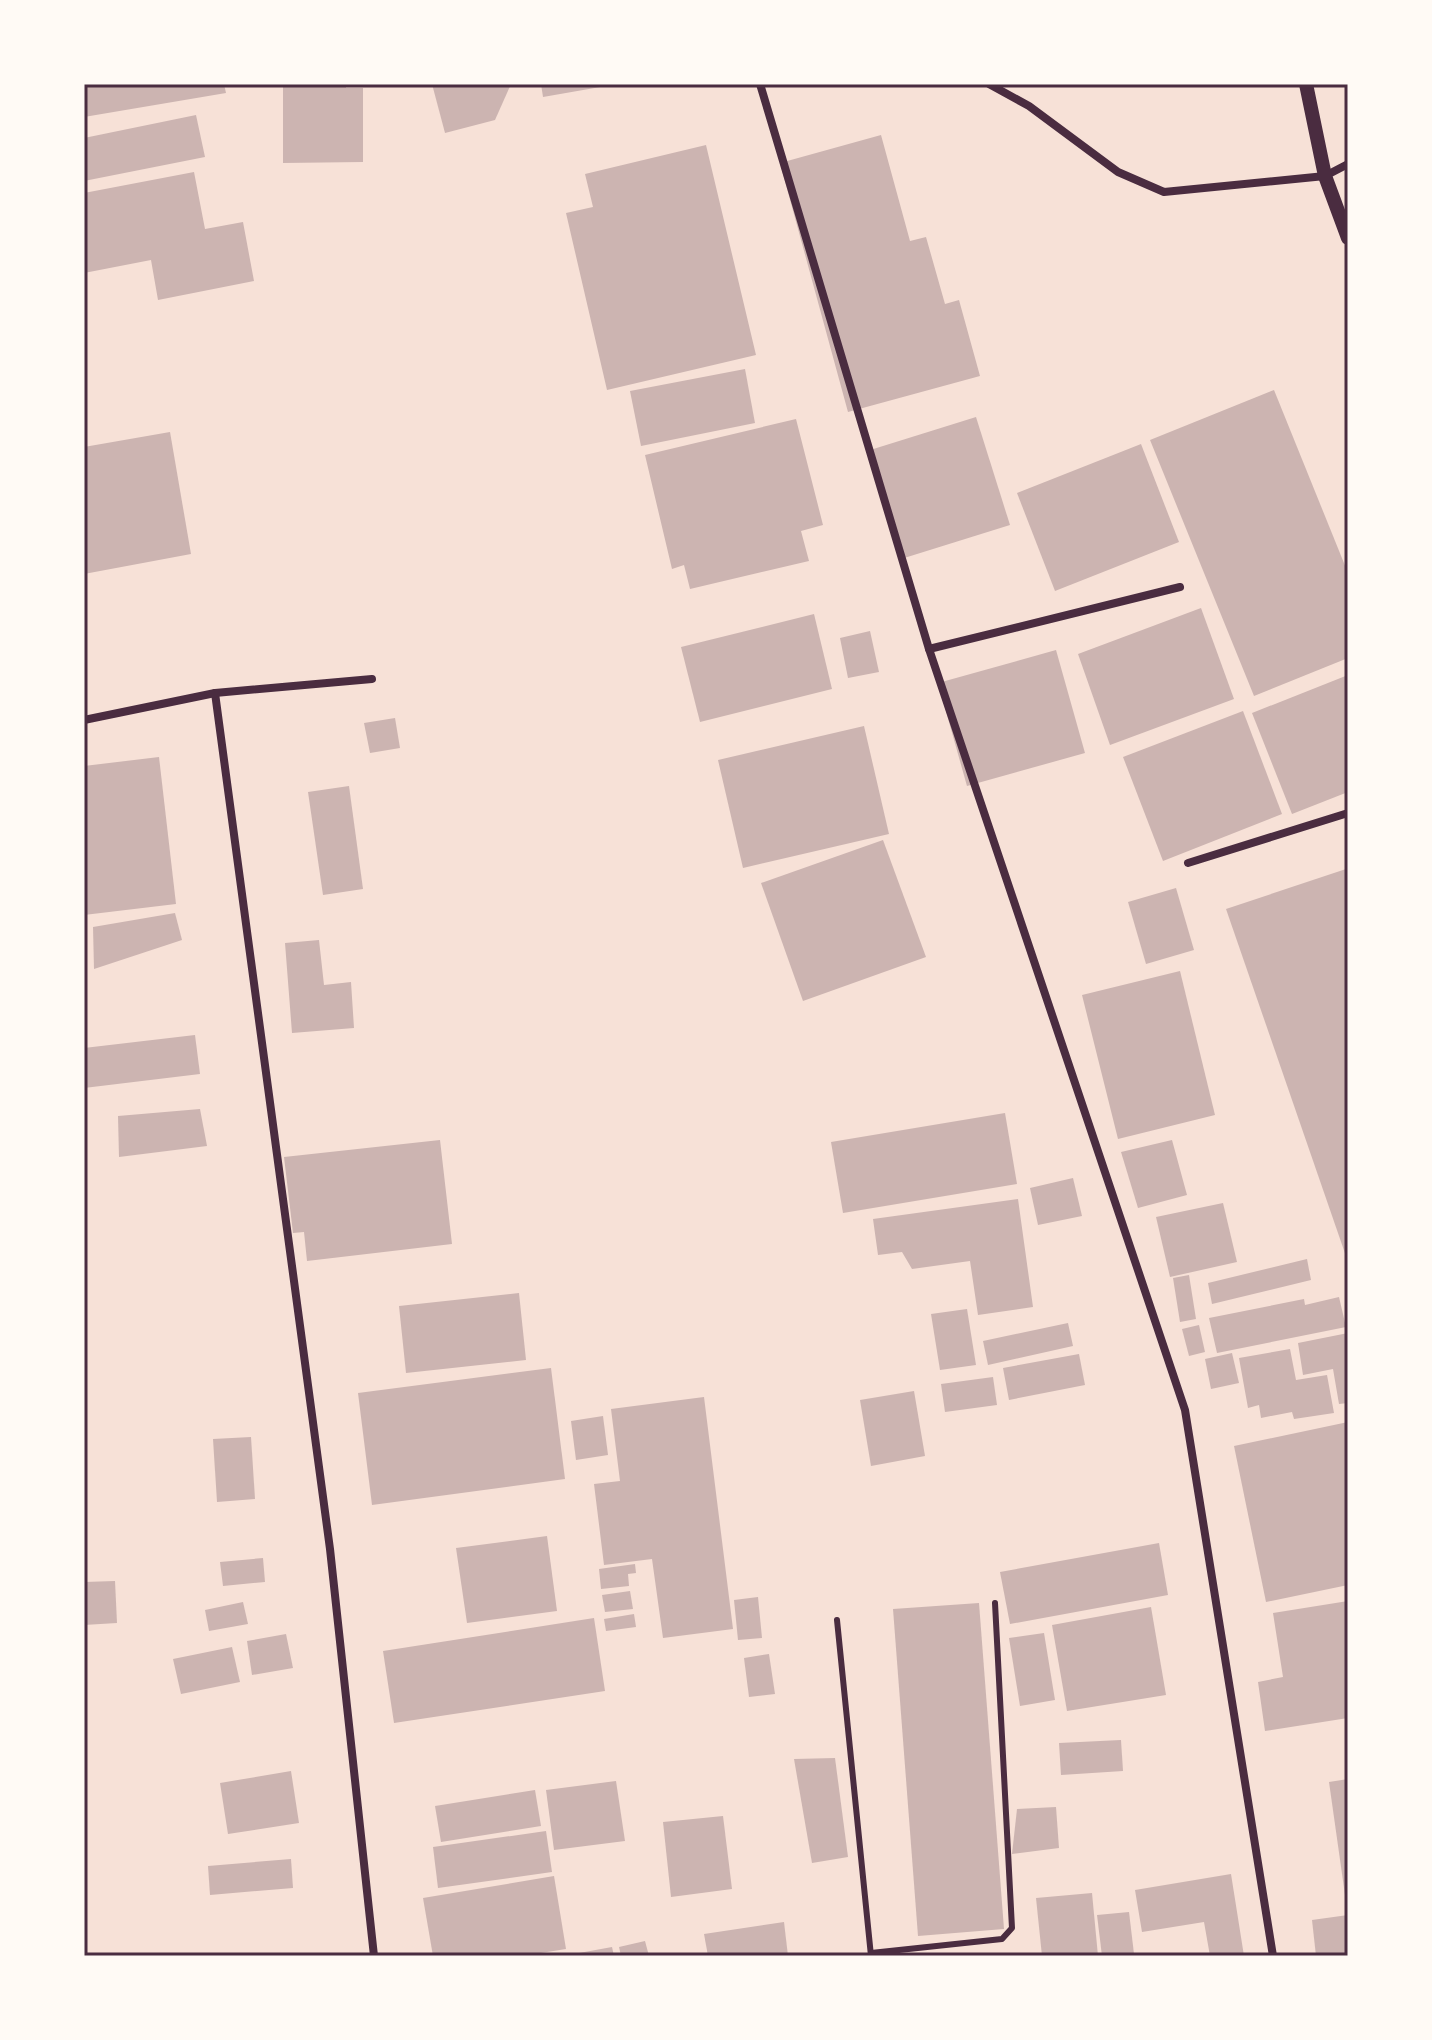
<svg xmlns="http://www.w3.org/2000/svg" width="1432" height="2040" viewBox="0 0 1432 2040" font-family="'Public Sans',sans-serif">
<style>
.building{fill:#ccb4b1}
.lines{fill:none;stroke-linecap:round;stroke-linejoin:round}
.service{stroke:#4a2c40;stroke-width:6}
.minor{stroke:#4a2c40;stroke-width:8}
.tertiary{stroke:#4a2c40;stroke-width:14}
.neatline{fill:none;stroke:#4a2c40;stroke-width:3}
</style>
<rect width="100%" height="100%" fill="#f7e1d7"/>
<g class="building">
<path d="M84 84H224L226 93 84 117Z"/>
<path d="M283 84H346V88H363V162L283 163Z"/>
<path d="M432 84H511L495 120 445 133Z"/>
<path d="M541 84H605L606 86 543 97Z"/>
<path d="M196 115 205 157 84 181V138Z"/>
<path d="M881 135 910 241 926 237 945 304 959 300 980 376 848 412 780 163Z"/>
<path d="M706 145 756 355 607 390 566 213 593 207 585 174Z"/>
<path d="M194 172 205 229 243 222 254 281 158 300 151 260 84 273V193Z"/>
<path d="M745 369 755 423 641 446 630 391Z"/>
<path d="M1274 390 1348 573V658L1254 696 1150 440Z"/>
<path d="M976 417 1010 525 901 559 867 451Z"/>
<path d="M796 419 823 525 801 531 809 561 690 589 684 565 672 569 645 455Z"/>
<path d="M170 432 191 554 84 574V447Z"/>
<path d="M1141 444 1179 542 1055 591 1017 493Z"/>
<path d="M1201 608 1234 699 1110 745 1078 654Z"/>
<path d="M814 614 832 689 700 722 681 647Z"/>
<path d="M870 631 879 672 848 678 840 638Z"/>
<path d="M1056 650 1085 753 967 786 938 683Z"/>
<path d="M1348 675V792L1292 814 1252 713Z"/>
<path d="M1243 711 1282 814 1163 861 1123 757Z"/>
<path d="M395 718 400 748 370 753 364 723Z"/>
<path d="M864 726 889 834 743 868 718 760Z"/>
<path d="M159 757 176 904 84 915V766Z"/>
<path d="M349 786 363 889 323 895 308 792Z"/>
<path d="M883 840 926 957 803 1001 761 883Z"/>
<path d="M1346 869 1348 875V1262L1226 909Z"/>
<path d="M1176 888 1194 950 1146 964 1128 902Z"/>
<path d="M175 913 182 940 94 969 93 927Z"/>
<path d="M319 940 324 985 351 982 354 1028 292 1033 285 943Z"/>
<path d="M1180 971 1215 1115 1118 1139 1082 995Z"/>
<path d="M195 1035 200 1074 84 1088V1048Z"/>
<path d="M200 1109 207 1146 119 1157 118 1116Z"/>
<path d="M1005 1113 1017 1184 843 1213 831 1142Z"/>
<path d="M440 1140 452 1244 307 1261 304 1232 293 1233 284 1157Z"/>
<path d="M1172 1140 1187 1195 1138 1208 1121 1152Z"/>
<path d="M1073 1178 1082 1216 1038 1225 1030 1188Z"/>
<path d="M1018 1199 1033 1307 978 1315 970 1261 912 1269 902 1252 878 1255 873 1219Z"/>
<path d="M1223 1203 1237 1262 1170 1277 1156 1217Z"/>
<path d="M1307 1259 1311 1280 1212 1304 1208 1283Z"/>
<path d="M1189 1275 1196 1319 1180 1322 1173 1278Z"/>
<path d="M519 1293 526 1360 406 1373 399 1306Z"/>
<path d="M1339 1297 1346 1327 1217 1353 1209 1318 1304 1299 1305 1305Z"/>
<path d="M967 1309 976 1365 940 1370 931 1314Z"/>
<path d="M1068 1323 1073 1346 988 1365 983 1341Z"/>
<path d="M1199 1325 1205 1352 1189 1356 1182 1329Z"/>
<path d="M1348 1333V1403L1339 1404 1333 1369 1303 1375 1298 1343Z"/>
<path d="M1290 1349 1296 1380 1327 1375 1334 1413 1294 1419 1292 1412 1261 1418 1259 1405 1248 1408 1239 1358Z"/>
<path d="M1232 1353 1239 1383 1211 1389 1205 1359Z"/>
<path d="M1079 1354 1085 1385 1009 1400 1003 1368Z"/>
<path d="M551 1368 565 1479 372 1505 358 1393Z"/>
<path d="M993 1377 997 1405 945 1412 941 1384Z"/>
<path d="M914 1391 925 1456 871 1466 860 1400Z"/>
<path d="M704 1397 733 1629 663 1638 652 1559 604 1565 594 1484 620 1481 611 1409Z"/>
<path d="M603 1416 608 1455 576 1460 571 1421Z"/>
<path d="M1348 1422V1585L1266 1602 1234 1446Z"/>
<path d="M251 1437 255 1499 217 1502 213 1439Z"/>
<path d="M547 1536 557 1611 467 1623 456 1548Z"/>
<path d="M1159 1543 1168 1595 1010 1624 1000 1572Z"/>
<path d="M263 1558 265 1582 223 1586 220 1562Z"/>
<path d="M635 1564 636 1573 628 1574 629 1586 601 1589 599 1569Z"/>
<path d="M115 1581 117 1623 84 1625V1582Z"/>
<path d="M630 1591 633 1609 605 1612 602 1595Z"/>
<path d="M758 1597 762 1638 738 1640 734 1600Z"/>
<path d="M1348 1601V1718L1265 1731 1258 1682 1283 1677 1273 1613Z"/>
<path d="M243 1602 248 1624 209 1631 205 1610Z"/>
<path d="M979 1603 1004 1929 918 1936 893 1609Z"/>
<path d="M1151 1607 1166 1695 1067 1711 1052 1625Z"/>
<path d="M634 1614 636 1627 606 1631 604 1619Z"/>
<path d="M594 1618 605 1691 394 1723 383 1651Z"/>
<path d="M1044 1633 1055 1700 1020 1706 1009 1638Z"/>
<path d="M286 1634 293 1668 252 1675 247 1641Z"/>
<path d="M232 1647 240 1682 181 1694 173 1659Z"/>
<path d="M769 1654 775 1694 749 1697 744 1658Z"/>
<path d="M1121 1740 1123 1771 1061 1775 1059 1743Z"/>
<path d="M835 1758 848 1857 812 1863 794 1759Z"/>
<path d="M291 1771 299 1823 228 1834 220 1783Z"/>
<path d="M1348 1779V1895H1345L1329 1782Z"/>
<path d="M616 1781 625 1841 554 1850 546 1790Z"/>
<path d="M535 1790 541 1826 441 1842 435 1806Z"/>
<path d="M1056 1807 1059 1848 1012 1854 1017 1809Z"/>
<path d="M723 1816 732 1889 671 1897 663 1822Z"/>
<path d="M546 1831 552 1872 438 1888 433 1847Z"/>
<path d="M291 1859 293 1888 210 1895 208 1866Z"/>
<path d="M1231 1874 1244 1956H1210L1204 1922 1142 1932 1135 1890Z"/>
<path d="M554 1876 566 1949 522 1956H433L423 1898Z"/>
<path d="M1092 1893 1098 1956H1042L1036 1898Z"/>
<path d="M1129 1912 1134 1954 1102 1956 1097 1915Z"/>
<path d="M1348 1915V1956H1316L1312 1920Z"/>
<path d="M784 1922 788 1956H708L704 1934Z"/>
<path d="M645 1941 649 1956H621L619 1947Z"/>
<path d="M612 1947 614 1956H580L579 1953Z"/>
</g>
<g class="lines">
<g class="service">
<path d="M837 1620 871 1956"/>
<path d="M871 1953 1002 1939 1012 1928 995 1603"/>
</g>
<g class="minor">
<path d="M760 84 929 649 1185 1410 1273 1956"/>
<path d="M989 84 1029 106 1118 172 1164 192 1325 176 1348 164"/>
<path d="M929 649 1180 587"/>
<path d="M215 693 330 1549 374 1956"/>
<path d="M84 720 215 693 372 679"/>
<path d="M1188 863 1348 813"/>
</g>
<path class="tertiary" d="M1306 84 1325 176 1348 238"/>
</g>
<rect width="1432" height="2040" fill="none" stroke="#fffaf5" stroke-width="172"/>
<rect x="86" y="86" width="1260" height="1868" class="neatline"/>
</svg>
